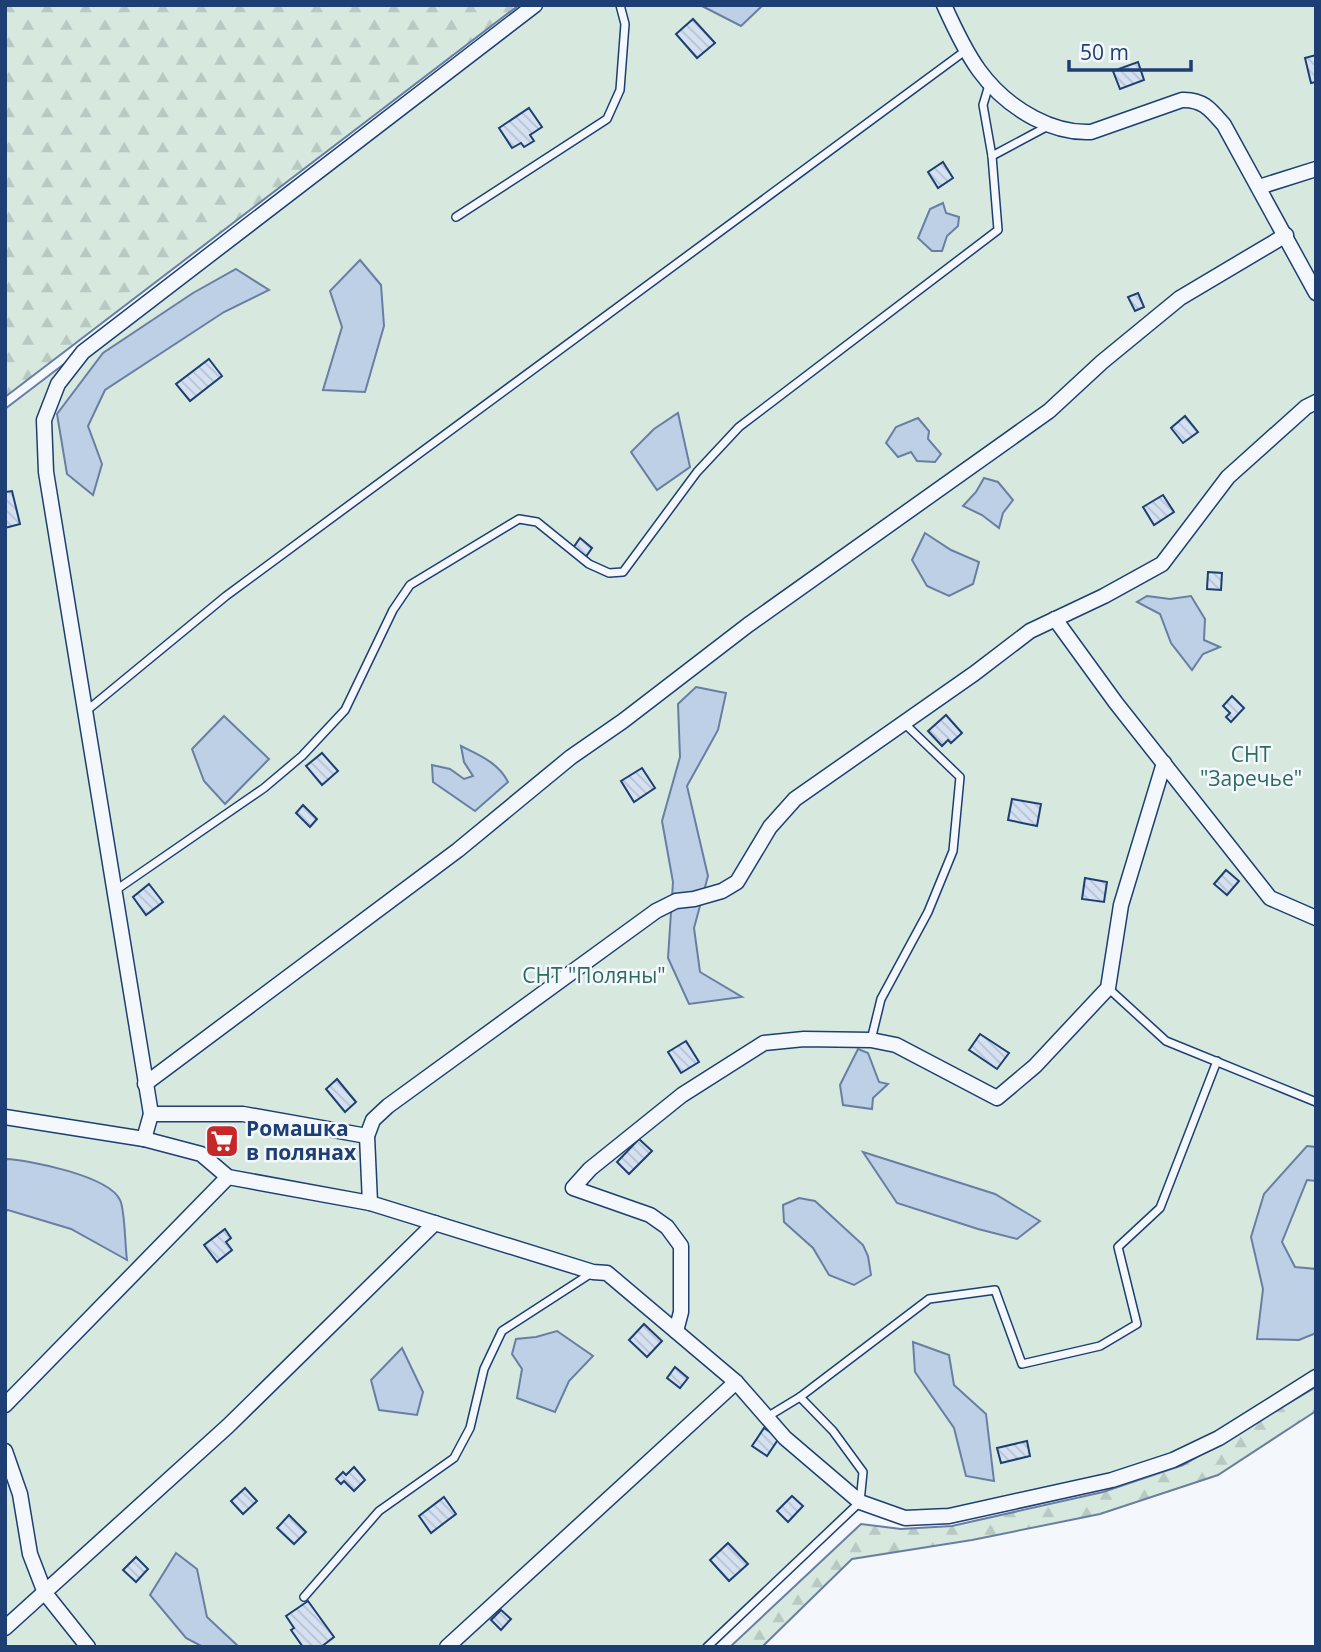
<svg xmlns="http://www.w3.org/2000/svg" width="1321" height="1652" viewBox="0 0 1321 1652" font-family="'Open Sans',sans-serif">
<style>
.forest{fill:url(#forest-firs);stroke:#687fa3;stroke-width:2}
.garden{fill:#d7e8df;stroke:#687fa3;stroke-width:2}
.water{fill:#bed0e5;stroke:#687fa3;stroke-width:2}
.building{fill:url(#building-back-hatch);stroke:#1d3f73;stroke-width:2}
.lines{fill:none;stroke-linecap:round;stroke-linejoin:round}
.lane-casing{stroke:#1d3f73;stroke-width:10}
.street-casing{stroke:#1d3f73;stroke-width:17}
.lane{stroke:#f4f7fb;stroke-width:7}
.street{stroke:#f4f7fb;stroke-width:14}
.labels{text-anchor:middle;stroke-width:5;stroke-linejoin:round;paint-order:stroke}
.park-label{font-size:21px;fill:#2c6c60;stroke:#f4f7fb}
.poi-label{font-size:21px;font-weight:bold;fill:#1d3f73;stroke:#f4f7fb;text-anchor:start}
</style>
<defs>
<pattern id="forest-firs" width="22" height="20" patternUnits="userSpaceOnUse" patternTransform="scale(1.75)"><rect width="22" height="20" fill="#d7e8df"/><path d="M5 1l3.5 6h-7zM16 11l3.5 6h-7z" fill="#b8c8c3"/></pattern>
<pattern id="building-back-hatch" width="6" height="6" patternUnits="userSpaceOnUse" patternTransform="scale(1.75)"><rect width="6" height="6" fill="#d5e0f0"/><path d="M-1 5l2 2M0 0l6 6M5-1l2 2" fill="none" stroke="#b6c1d1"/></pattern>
</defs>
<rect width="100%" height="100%" fill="#f4f7fb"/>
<g class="forest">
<path d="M5 5H519L5 397Z"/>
<path d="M1316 1387V1411L1218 1475 1100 1514 972 1540 852 1559 762 1647H730L861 1524 901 1529 952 1526 1103 1492 1183 1465Z"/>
</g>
<path class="garden" d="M535 5H1316V1377L1219 1438 1112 1480 905 1518 860 1502 707 1647H5V409Z"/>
<g class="water">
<path d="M700 5H763L741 26Z"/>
<path d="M943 203 946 213 959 217 958 226 947 236 942 251H932L918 238 930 209Z"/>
<path d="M360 260 381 285 384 326 365 392 323 390 342 327 330 291Z"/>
<path d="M236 269 269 290 224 312 105 390 88 426 102 464 93 495 67 474 57 414 103 353 193 293Z"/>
<path d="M678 413 690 467 657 490 631 452 654 429Z"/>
<path d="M918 418 929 431 928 439 941 454 935 462 917 461 911 452 898 457 886 443 896 427Z"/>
<path d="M984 478 998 482 1013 500 1003 513 999 528 982 515 963 506 976 492Z"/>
<path d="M925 533 951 550 979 562 973 584 949 596 927 586 912 560Z"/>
<path d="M1147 596 1170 599 1191 596 1205 619 1204 640 1220 647 1203 654 1192 670 1171 643 1160 614 1137 602Z"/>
<path d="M696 687 726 693 718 730 687 786 708 876 694 928 700 972 742 997 689 1004 668 958 673 882 662 821 680 757 678 704Z"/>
<path d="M224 716 269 759 225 804 204 781 192 749Z"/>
<path d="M461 746C479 755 499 763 508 782L475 811 433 782 432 765 450 769 464 779 473 776 464 762Z"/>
<path d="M858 1049 868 1053 879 1082 888 1084 873 1098 872 1109 843 1105 840 1085Z"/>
<path d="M1307 1146 1316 1147V1181L1307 1180 1282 1242 1295 1267 1316 1269V1333L1299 1340 1257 1339 1263 1289 1251 1237 1264 1194Z"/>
<path d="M863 1152 995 1194 1040 1221 1017 1239 978 1229 897 1203Z"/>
<path d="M5 1159C30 1160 109 1176 120 1200 125 1209 125 1247 127 1260L71 1229 8 1210 5 1211Z"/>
<path d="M799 1198 815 1201 863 1245 868 1256 871 1275 854 1285 829 1275 813 1248 784 1222 783 1205Z"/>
<path d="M557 1331 593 1356 569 1381 555 1412 517 1398 522 1369 512 1354 516 1339 536 1337Z"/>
<path d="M913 1342 949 1355 954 1385 986 1414 994 1481 966 1476 954 1428 915 1372Z"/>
<path d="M402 1348 423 1392 417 1415 379 1410 371 1380Z"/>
<path d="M176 1553 197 1569 207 1617 239 1647H203L186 1638 150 1595Z"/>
</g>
<g class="building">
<path d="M693 19 715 43 697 58 676 34Z"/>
<path d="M1316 55V82L1311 83 1305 58Z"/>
<path d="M1138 62 1144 80 1120 89 1113 71Z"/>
<path d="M529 108 542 127 530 135 534 141 524 147 521 143 512 148 499 128Z"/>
<path d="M943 162 953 178 938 188 928 172Z"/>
<path d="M1138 293 1144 307 1135 311 1128 297Z"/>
<path d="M209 359 222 376 190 401 176 384Z"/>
<path d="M1185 416 1198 432 1183 443 1171 428Z"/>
<path d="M12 491 20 524 5 528V492Z"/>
<path d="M1163 495 1174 512 1154 525 1143 507Z"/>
<path d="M580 538 592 548 585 558 573 548Z"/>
<path d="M1208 572 1222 573 1221 590 1207 589Z"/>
<path d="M1232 696 1244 708 1231 722 1226 717 1230 713 1223 706Z"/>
<path d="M946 715 962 733 951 743 948 740 942 746 928 731Z"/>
<path d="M322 753 338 771 322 785 306 766Z"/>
<path d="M642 768 655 788 634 802 621 781Z"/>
<path d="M1012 799 1041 804 1037 826 1008 820Z"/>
<path d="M303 805 317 819 310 827 296 813Z"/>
<path d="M1226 870 1239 881 1227 895 1214 884Z"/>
<path d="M1085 878 1107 882 1104 902 1082 899Z"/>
<path d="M149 884 163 902 146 915 133 897Z"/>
<path d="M980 1034 1009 1053 997 1069 969 1050Z"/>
<path d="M686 1041 699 1062 681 1073 668 1052Z"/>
<path d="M337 1079 356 1102 345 1112 326 1089Z"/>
<path d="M216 1128 233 1132 229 1153 212 1150Z"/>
<path d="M639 1139 652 1151 629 1174 617 1162Z"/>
<path d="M225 1229 231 1238 226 1242 232 1250 217 1262 204 1245Z"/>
<path d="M644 1324 662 1341 647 1357 629 1340Z"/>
<path d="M675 1367 688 1378 680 1388 667 1378Z"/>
<path d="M764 1428 779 1438 767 1456 752 1446Z"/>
<path d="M1027 1441 1030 1456 1001 1463 997 1448Z"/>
<path d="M354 1467 365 1480 354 1491 344 1481 341 1484 336 1479 343 1472 346 1475Z"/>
<path d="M245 1488 257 1501 243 1514 231 1501Z"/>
<path d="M792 1496 803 1506 788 1522 777 1511Z"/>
<path d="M444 1497 456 1514 431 1533 419 1516Z"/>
<path d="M289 1515 306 1532 294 1544 277 1528Z"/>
<path d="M728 1543 748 1564 729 1581 710 1560Z"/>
<path d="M136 1557 148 1569 136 1582 123 1570Z"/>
<path d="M308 1601 334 1637 321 1647H303L291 1630 294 1628 286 1616Z"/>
<path d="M501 1610 511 1619 501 1630 491 1620Z"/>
</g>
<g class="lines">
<g class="lane-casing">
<g id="lane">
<path d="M992 156 1048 126"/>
<path d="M456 217 607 119 620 90 625 24 620 5"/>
<path d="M85 712 226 596 965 51"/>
<path d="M113 892 264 788 302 756 345 710 393 610 410 585 519 519 537 522 589 564 609 573 623 572 697 472 739 427 998 230 992 156 983 105 989 85"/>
<path d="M1108 988 1166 1041 1316 1102"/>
<path d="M871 1040 881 999 928 912 953 851 960 777 904 723"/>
<path d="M767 1417 800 1397 929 1299 995 1290 1022 1364 1100 1346 1137 1324 1118 1247 1160 1208 1217 1061"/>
<path d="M304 1597 379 1511 454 1458 470 1428 484 1369 502 1331 593 1272"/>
<path d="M707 1647 860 1502 863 1472 833 1431 800 1397"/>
</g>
</g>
<g class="street-casing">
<g id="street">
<path d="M944 5C966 54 985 92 1034 118 1053 128 1070 133 1091 132L1182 100C1203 99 1211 110 1224 125L1316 293"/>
<path d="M1259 187 1316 169"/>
<path d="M1055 619 1116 703 1270 898 1316 918"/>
<path d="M145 1084 458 850 571 757 623 721 748 625 1049 411 1102 362 1180 298 1286 235"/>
<path d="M151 1114H243L367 1136"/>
<path d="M5 1117 144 1139 201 1154 228 1177 370 1203 593 1272 607 1273 736 1382 785 1438 860 1502 905 1518 949 1516 1112 1480 1173 1460 1219 1438 1316 1377"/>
<path d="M144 1139 151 1114 46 472 44 420 58 384 83 352 535 5"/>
<path d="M370 1203 367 1136 373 1120 388 1106 656 911 676 901 694 899 722 891 737 882 770 827 795 799 975 673 1030 631 1104 596 1162 564 1228 477 1306 407 1316 402"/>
<path d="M676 1331 681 1312V1246L667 1227 650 1215 573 1188 590 1169 682 1095 764 1043 804 1039 871 1040 896 1045 997 1098 1035 1066 1108 988 1121 905 1164 763"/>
<path d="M5 1405 228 1177"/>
<path d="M5 1451 20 1494 30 1554 45 1593 88 1647"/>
<path d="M5 1628 228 1426 435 1223"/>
<path d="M447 1647 736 1382"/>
</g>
</g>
<use href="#lane" class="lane"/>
<use href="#street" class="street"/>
</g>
<defs>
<g id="supermarket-square" transform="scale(1.75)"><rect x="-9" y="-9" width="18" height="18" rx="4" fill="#c62828" stroke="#f4f7fb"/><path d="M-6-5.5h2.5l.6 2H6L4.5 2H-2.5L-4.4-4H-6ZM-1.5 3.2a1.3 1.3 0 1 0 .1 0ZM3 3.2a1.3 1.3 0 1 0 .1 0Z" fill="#fff"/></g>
</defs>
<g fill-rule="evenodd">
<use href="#supermarket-square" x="222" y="1141"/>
</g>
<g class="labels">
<g class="park-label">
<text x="1251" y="762">СНТ<tspan x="1251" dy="24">"Заречье"</tspan></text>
<text x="594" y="983">СНТ "Поляны"</text>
</g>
<g class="poi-label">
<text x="246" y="1136">Ромашка<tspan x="246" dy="24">в полянах</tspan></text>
</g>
</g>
<rect width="1321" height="1652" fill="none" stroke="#1d3f73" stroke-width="14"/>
<path d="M1069 60v10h122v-10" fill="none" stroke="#1d3f73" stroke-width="3.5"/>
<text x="1080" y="60" font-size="21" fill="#1d3f73" stroke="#f4f7fb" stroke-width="5" paint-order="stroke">50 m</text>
</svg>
